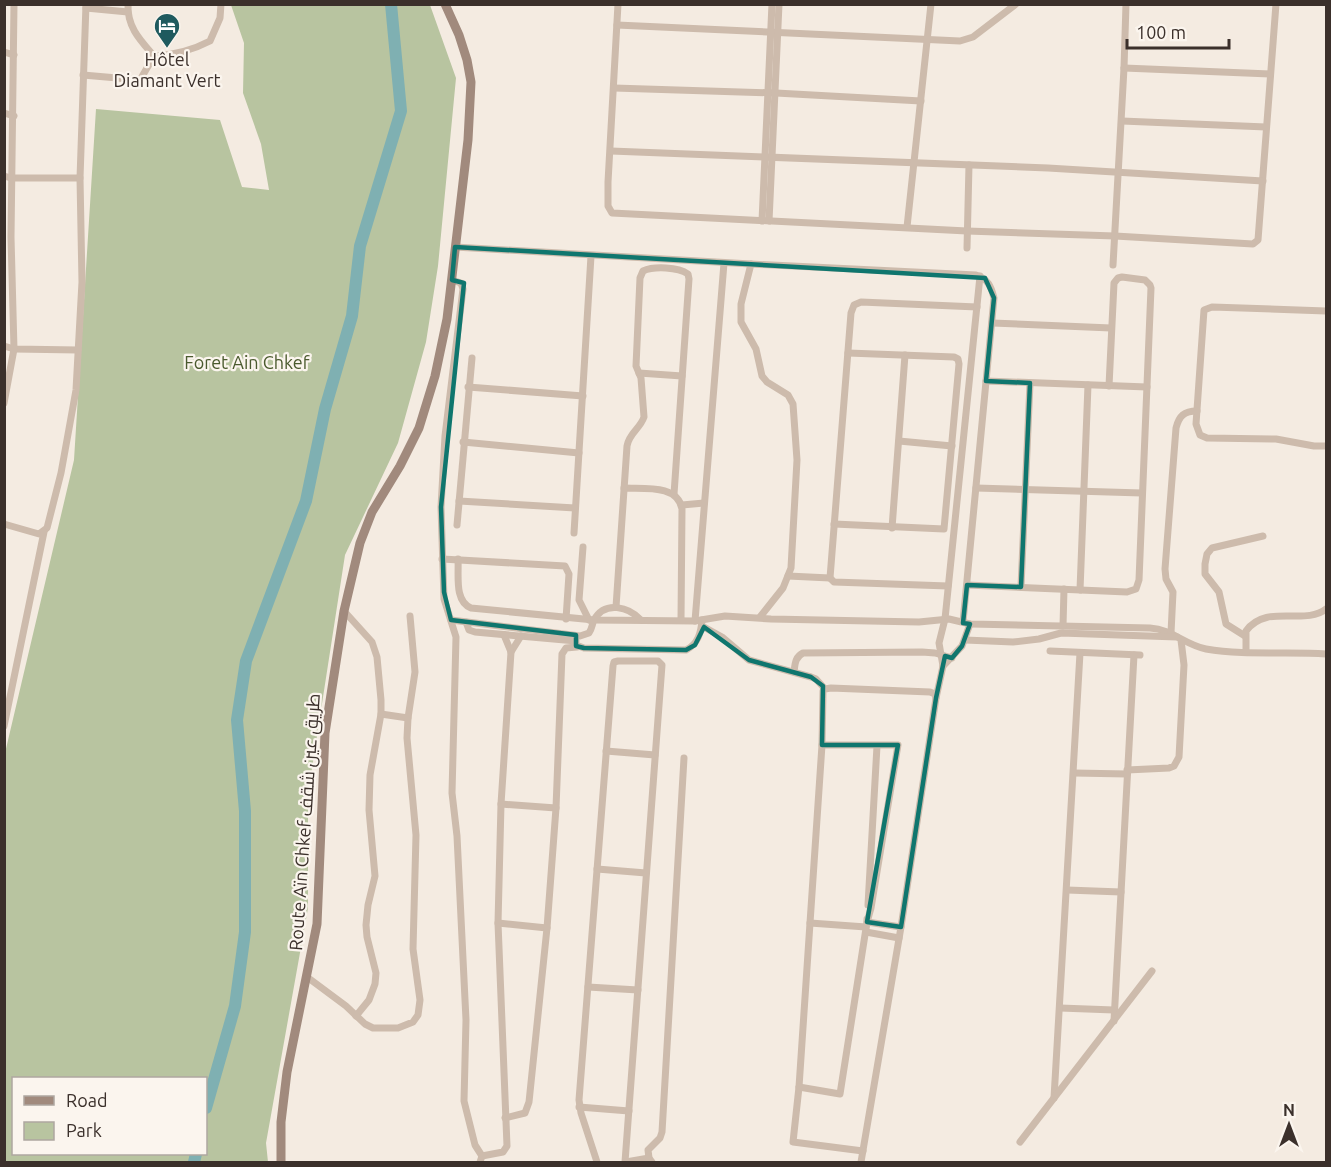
<svg xmlns="http://www.w3.org/2000/svg" width="1331" height="1167" viewBox="0 0 1331 1167" font-family="Ubuntu,Cairo,sans-serif">
<style>
.green{fill:#b8c4a0;fill-rule:evenodd}
.lines{fill:none;stroke-linecap:round;stroke-linejoin:round}
.river{stroke:#7fb0b2;stroke-width:12}
.street{stroke:#cdbbac;stroke-width:7}
.secondary{stroke:#a18a7d;stroke-width:9}
.marked{fill:none;stroke:#0f766e;stroke-width:4.5;stroke-linejoin:round}
.labels{text-anchor:middle;stroke-width:4.5;stroke-linejoin:round;paint-order:stroke}
.poi-label{font-size:18px;fill:#3b302b;stroke:#fbf5ee}
.park-label{font-size:18px;fill:#4a5a2e;stroke:#fbf5ee}
.street-label{font-size:18px;fill:#3b302b;stroke:#fbf5ee}
</style>
<rect width="100%" height="100%" fill="#f4ebe1"/>
<path class="green" d="M231 5H430L456 78 438 266 426 342 398 443 345 555 308 794V908L266 1143 268 1162H5V753L74 460 96 109 220 120 242 187 269 190 261 144 243 93 244 43ZM14 1078H206V1154H14Z"/>
<g class="lines">
<g class="river">
<path d="M206 1108 235 1006 245 932V811L237 720 246 661 306 501 325 409 352 316 360 246 401 111 391 4"/>
<path d="M194 1162 196 1154"/>
</g>
<g class="street">
<path d="M128 4C127 27 140 40 154 56"/>
<path d="M618 4 608 182V206L612 213 967 231 1115 236 1253 244 1258 240 1276 4"/>
<path d="M86 8 128 12"/>
<path d="M617 25 960 41 973 37 1016 4"/>
<path d="M4 52 14 55"/>
<path d="M1124 68 1270 74"/>
<path d="M83 75 140 80 154 56C175 55 191 51 210 41L220 18 221 4"/>
<path d="M614 88 776 93 921 101"/>
<path d="M4 113 14 116"/>
<path d="M1122 121 1266 127"/>
<path d="M611 151 1048 168 1263 181"/>
<path d="M4 176 11 178H80"/>
<path d="M762 221 772 4"/>
<path d="M769 221 779 4"/>
<path d="M907 227 931 4"/>
<path d="M455 247 751 264 976 275C988 279 991 286 994 298L963 622"/>
<path d="M967 248 969 165"/>
<path d="M751 264 741 304V322L756 349 762 376 767 382 788 395 793 404 797 460 791 568 783 588 760 617"/>
<path d="M1113 265 1124 68 1126 4"/>
<path d="M452 280 461 283 463 289 445 436 441 507 444 599 456 637 452 793 457 836 466 1020 464 1101 475 1145 482 1156 480 1162"/>
<path d="M1326 311 1212 307 1204 310 1196 424 1200 435 1207 438 1276 439 1314 446H1326"/>
<path d="M992 323 1111 328"/>
<path d="M4 346 14 349 78 350"/>
<path d="M639 373 682 376"/>
<path d="M986 381 1147 387"/>
<path d="M468 387 583 396"/>
<path d="M4 403 14 349 11 237 14 4"/>
<path d="M899 441 952 446"/>
<path d="M463 442 579 453"/>
<path d="M624 488C644 489 678 484 682 509L681 620"/>
<path d="M976 488 1142 493"/>
<path d="M459 501 575 508"/>
<path d="M682 505 704 503"/>
<path d="M4 524 39 534 47 528 61 473 76 390 82 282 80 178 86 4"/>
<path d="M834 524 944 529 959 364 958 359 954 357 848 353"/>
<path d="M457 525 472 358"/>
<path d="M892 528 905 355"/>
<path d="M574 533 591 256"/>
<path d="M583 547 579 600 589 620"/>
<path d="M442 559 565 566 569 574 566 619"/>
<path d="M458 559C459 575 454 601 471 608L594 620 695 621 725 616 771 619 919 622 949 619 970 624 1150 628C1172 629 1185 645 1206 649 1245 656 1287 651 1326 654"/>
<path d="M788 576 830 578"/>
<path d="M967 585 1127 592 1136 589 1139 580 1151 288 1150 285 1145 280 1122 277 1118 278 1114 283 1109 386"/>
<path d="M948 586 834 582 830 578 851 313 854 305 861 302 977 307"/>
<path d="M1021 587 1030 383"/>
<path d="M1080 590 1088 385"/>
<path d="M616 607 627 446C629 433 640 429 644 417L641 378 636 366 640 278 643 271C654 266 678 267 688 274L689 279 674 494"/>
<path d="M344 611 372 642 377 657 381 700V714L370 775 369 810 375 876 368 905 366 925 367 937 376 973 375 984 369 1000 356 1016"/>
<path d="M451 620 580 636 589 633C592 629 592 624 594 620 605 600 629 607 641 620"/>
<path d="M695 621 724 263"/>
<path d="M466 622 469 630 475 632 576 641"/>
<path d="M702 626 722 637 749 660 811 677 816 679 825 689"/>
<path d="M1063 626 1064 589"/>
<path d="M1171 633 1173 592 1166 579 1165 569 1176 428C1179 416 1184 411 1197 411"/>
<path d="M1245 636 1226 624 1219 592 1205 574V564L1207 554 1212 548 1263 536"/>
<path d="M965 640 1013 642 1039 639 1061 633 1177 637"/>
<path d="M576 645 584 648 686 650C698 644 701 633 702 620"/>
<path d="M1050 651 1140 655"/>
<path d="M511 652 521 636"/>
<path d="M1246 652V631C1266 603 1305 626 1326 609"/>
<path d="M943 666 962 646 970 624"/>
<path d="M794 672C795 664 795 657 803 653L922 652 935 653 952 658"/>
<path d="M936 698 943 666 939 643 945 619 980 276"/>
<path d="M381 714 408 718"/>
<path d="M4 726 44 532"/>
<path d="M606 751 655 755"/>
<path d="M1127 770 1169 768 1174 766 1179 757 1184 665 1181 640"/>
<path d="M1074 773 1127 774"/>
<path d="M501 804 556 808"/>
<path d="M597 869 646 873"/>
<path d="M1067 890 1121 892"/>
<path d="M868 905 877 746"/>
<path d="M867 919V922L901 927"/>
<path d="M498 923 547 928"/>
<path d="M810 923 799 1087 793 1142 863 1151"/>
<path d="M866 932 899 938"/>
<path d="M307 977 346 1006 365 1024 373 1028H398L413 1022 418 1015 420 1000 413 949 416 835 407 738 408 718 415 672 410 616"/>
<path d="M588 987 638 990"/>
<path d="M1060 1008 1114 1010"/>
<path d="M1114 1021 1134 655"/>
<path d="M799 1087 840 1094 867 922 871 908 898 745H822"/>
<path d="M1054 1098 1080 653"/>
<path d="M579 1107 629 1111"/>
<path d="M505 1118 525 1113 529 1102 547 928 556 808 562 654 566 648 577 647"/>
<path d="M1020 1142 1152 971"/>
<path d="M482 1156 503 1152 507 1146 498 923 501 804 511 652 504 635"/>
<path d="M597 1162 581 1113 579 1100 613 666 614 662 618 661H658L662 665 625 1162"/>
<path d="M626 1162 649 1158"/>
<path d="M652 1162 649 1158 648 1150 660 1138 662 1132 684 758"/>
<path d="M861 1162 901 927 936 698 935 694 930 692 831 688 825 689 823 691 822 745 810 923 866 927"/>
</g>
<path class="secondary" d="M281 1162V1122L287 1072 317 924 325 733 344 611 360 543 372 512 400 466 419 428 435 376 447 319 468 140 471 82 467 60 459 35 445 4"/>
</g>
<path class="marked" d="M455 247 985 278 994 298 986 381 1030 383 1021 587 967 585 963 623 970 624 962 646 952 658 945 656 936 698 901 927 867 922 898 745H822L823 686 811 677 749 660 704 627 695 645 686 650 584 648 576 646V635L451 620 444 592 441 507 464 283 452 280Z"/>
<defs>
<g id="hotel-pin" transform="scale(1.35)"><path d="M0 17L-7.5 6A9.5 9.5 0 1 1 7.5 6Z" fill="#1f5a5e" stroke="#fbf5ee"/><path d="M-6-4.5h1.5V1H6V5H4.5V3h-9V5H-6ZM-4 0a1.8 1.8 0 1 1 3.6 0ZM.5 0V-2.5h3Q6-2.5 6 0Z" fill="#fff"/></g>
</defs>
<g fill-rule="evenodd">
<use href="#hotel-pin" x="167" y="26"/>
</g>
<g class="labels">
<g class="poi-label">
<text x="167" y="66">Hôtel<tspan x="167" dy="21">Diamant Vert</tspan></text>
</g>
<g class="park-label">
<text x="247" y="369">Foret Ain Chkef</text>
</g>
<g class="street-label">
<text transform="translate(305 822) rotate(-86)" y="6">Route Aïn Chkef طريق عين شقف</text>
</g>
</g>
<rect width="1331" height="1167" fill="none" stroke="#3b302b" stroke-width="12"/>
<rect x="12" y="1077" width="195" height="78" fill="#fbf5ee" stroke="#aea6a0" stroke-width="1.5"/>
<rect x="24" y="1096" width="30" height="9" fill="#a18a7d" stroke="#aea6a0" stroke-width="1.5"/>
<text x="66" y="1107" font-size="18" fill="#3b302b">Road</text>
<rect x="24" y="1122" width="30" height="18" fill="#b8c4a0" stroke="#aea6a0" stroke-width="1.5"/>
<text x="66" y="1137" font-size="18" fill="#3b302b">Park</text>
<g transform="translate(1289 1125)" stroke="#fbf5ee" stroke-width="4.5" paint-order="stroke">
<path d="M0-4.5L10 22L0 15L-10 22Z" fill="#3b302b"/>
<text y="-9" font-size="16" font-weight="bold" text-anchor="middle" fill="#3b302b">N</text>
</g>
<path d="M1127 39v9h102v-9" fill="none" stroke="#3b302b" stroke-width="3"/>
<text x="1136" y="39" font-size="18" fill="#3b302b" stroke="#fbf5ee" stroke-width="4.5" paint-order="stroke">100 m</text>
</svg>
